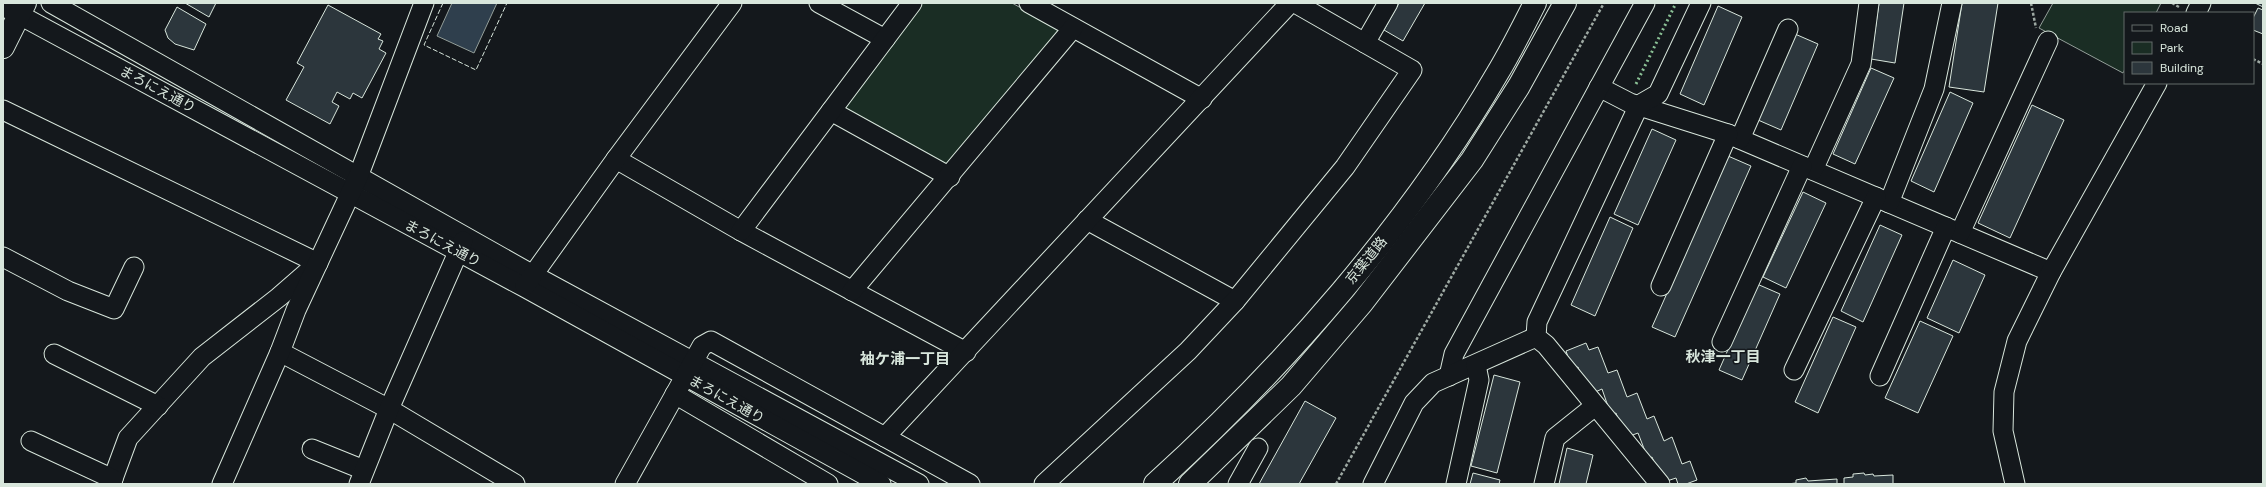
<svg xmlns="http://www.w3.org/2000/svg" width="2266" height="487" viewBox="0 0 2266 487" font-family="'DM Sans','Noto Sans JP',sans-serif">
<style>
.green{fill:#1a2d24;stroke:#939e99}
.water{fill:#2f3f4d;stroke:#939e99}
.building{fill:#2c363c;stroke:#d8e6dc}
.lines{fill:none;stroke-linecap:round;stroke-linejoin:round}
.minor-casing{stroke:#d8e6dc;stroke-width:21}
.highway-casing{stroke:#d8e6dc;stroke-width:24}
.path{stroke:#9da8a2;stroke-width:2.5;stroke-dasharray:3 2;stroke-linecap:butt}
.minor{stroke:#14181c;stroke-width:19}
.highway{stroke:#14181c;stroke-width:22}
.hedge{stroke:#8ac095;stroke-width:3;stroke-dasharray:2 3;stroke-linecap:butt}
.fence{stroke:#d8e6dc;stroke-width:1;stroke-dasharray:5 2;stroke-linecap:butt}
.labels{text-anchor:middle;stroke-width:3;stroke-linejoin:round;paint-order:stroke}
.street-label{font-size:14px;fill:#d8e6dc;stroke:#14181c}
.neighbourhood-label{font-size:15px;font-weight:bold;fill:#d8e6dc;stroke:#14181c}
</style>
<rect width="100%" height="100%" fill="#14181c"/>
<g class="green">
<path d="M920 3H1012L1064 32 948 170 840 109Z"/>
<path d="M2053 3H2161L2156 13H2125V69L2123 73 2039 28Z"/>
</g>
<path class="water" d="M452 3H497L474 53 437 36Z"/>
<g class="building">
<path d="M185 3H216L209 17Z"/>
<path d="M1399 3H1425L1403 41 1384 30Z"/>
<path d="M1879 3H1904L1895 63 1871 59Z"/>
<path d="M1962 3H1998L1984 92 1949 87Z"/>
<path d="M2255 3H2263V7Z"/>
<path d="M328 5 381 34 378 39 383 41 379 49 386 53 362 98 353 93 350 99 337 92 332 102 339 106 330 124 286 100 304 67 297 63Z"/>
<path d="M1718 6 1742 17 1704 105 1680 94Z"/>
<path d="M177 7 206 24 194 50 175 44 168 38 165 30Z"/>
<path d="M2258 8 2263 10V34L2253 30V18Z"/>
<path d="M1795 34 1818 44 1781 130 1758 120Z"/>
<path d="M1871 68 1894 78 1855 164 1833 154Z"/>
<path d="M1950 92 1973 103 1934 192 1911 181Z"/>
<path d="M2032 105 2064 120 2010 238 1978 223Z"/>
<path d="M1652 129 1676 140 1638 225 1614 214Z"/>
<path d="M1728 156 1751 166 1675 337 1652 327Z"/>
<path d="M1803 192 1826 203 1786 288 1763 277Z"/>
<path d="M1610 217 1633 228 1595 316 1571 305Z"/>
<path d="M1880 225 1902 235 1863 322 1841 311Z"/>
<path d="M1953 260 1985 275 1959 333 1927 318Z"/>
<path d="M1757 284 1780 294 1742 380 1719 370Z"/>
<path d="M1833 317 1856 327 1818 413 1795 402Z"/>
<path d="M1920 321 1953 336 1918 413 1885 398Z"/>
<path d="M1586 343 1589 350 1598 347 1608 373 1617 370 1627 397 1637 393 1647 419 1654 416 1664 441 1672 437 1682 464 1690 461 1697 480 1686 484H1678L1676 478 1667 481 1663 472 1659 474 1652 457 1648 459 1638 433 1630 436 1622 430 1616 413 1611 415 1602 389 1593 393 1584 385 1578 367 1572 369 1566 351Z"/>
<path d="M1494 375 1520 382 1497 473 1471 466Z"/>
<path d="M1305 401 1336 418 1299 484H1259Z"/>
<path d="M1567 448 1593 455 1586 484H1559Z"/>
<path d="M1473 473 1500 480 1499 484H1470Z"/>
<path d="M1864 473 1865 475 1873 474 1874 476 1893 475V484H1844V478L1853 477V474Z"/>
<path d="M1806 478 1808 481 1837 479V484H1787L1796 483V480Z"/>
</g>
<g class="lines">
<g class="minor-casing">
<g id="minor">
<path d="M51 3 533 275 919 484"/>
<path d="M819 3 885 39"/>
<path d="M1029 3 1202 99"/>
<path d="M3 6 524 287 881 484"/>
<path d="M2196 13 2201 3"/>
<path d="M1365 43 1388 3"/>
<path d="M1599 87 1630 103 1728 134 2051 272"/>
<path d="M3 110 318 263 279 297 202 357 128 438 111 484"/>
<path d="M831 111 950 177"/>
<path d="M1740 139 1788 29"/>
<path d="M616 159 741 231 966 352"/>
<path d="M1813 170 1861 64 1869 3"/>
<path d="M1889 203 1934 89 1952 3"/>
<path d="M1087 220 1235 301"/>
<path d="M741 231 912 3"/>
<path d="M1960 233 2048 41"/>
<path d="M3 257 68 291 114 309 134 267"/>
<path d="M525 286 616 159 732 3"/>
<path d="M1661 286 1728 134"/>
<path d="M852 291 1073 28"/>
<path d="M1722 342 1802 166"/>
<path d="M280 352 389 409 515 484"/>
<path d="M54 354 158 406"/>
<path d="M1794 370 1876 197"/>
<path d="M1449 376 1454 354 1645 3"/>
<path d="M1880 376 1946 227"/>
<path d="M675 394 828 484"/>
<path d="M885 437 1290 3"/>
<path d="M31 441 113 479"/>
<path d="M312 449 364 470"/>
<path d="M222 484 280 352 296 310 358 177 424 3"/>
<path d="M359 484 389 409 463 241"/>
<path d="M625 484 702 346 711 341 970 484"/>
<path d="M1044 484 1188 351 1235 301 1345 167 1412 70 1295 3"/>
<path d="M1238 484 1258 448"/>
<path d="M1373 484 1414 403 1433 383 1536 337"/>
<path d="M1456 484 1479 380 1476 365"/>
<path d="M1544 484 1555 438 1595 406"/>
<path d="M1660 484 1546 345 1536 337 1537 322 1639 105 1658 94 1701 3"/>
<path d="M2015 484 2003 431 2004 392 2017 341 2051 272 2157 83"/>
</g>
</g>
<g class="highway-casing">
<g id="highway">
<path d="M3 47 25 3"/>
<path d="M1155 484C1284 367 1409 225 1497 74 1511 51 1523 27 1535 3"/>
<path d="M1190 484 1291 386 1362 303 1472 160 1519 86 1565 3"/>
</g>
</g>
<g class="path">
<path d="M2031 3 2036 28"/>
<path d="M2172 3 2179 7"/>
<path d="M2253 59 2263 64"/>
<path d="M1336 484 1604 3"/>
</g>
<use href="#minor" class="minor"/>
<use href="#highway" class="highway"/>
<path class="hedge" d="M1636 84 1676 3"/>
<path class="fence" d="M443 3 424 45 476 70 507 3"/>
</g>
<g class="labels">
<g class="street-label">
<text transform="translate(158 89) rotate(28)" y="5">まろにえ通り</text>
<text transform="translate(443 243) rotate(28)" y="5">まろにえ通り</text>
<text transform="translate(1366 260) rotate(-51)" y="5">京葉道路</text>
<text transform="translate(727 399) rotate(29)" y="5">まろにえ通り</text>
</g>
<g class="neighbourhood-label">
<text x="1723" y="362">秋津一丁目</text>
<text x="905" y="364">袖ケ浦一丁目</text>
</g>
</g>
<rect width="2266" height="487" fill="none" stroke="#d8e6dc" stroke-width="8"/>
<rect x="2124" y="12" width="130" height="72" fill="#14181c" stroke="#626a69"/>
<rect x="2132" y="25" width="20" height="6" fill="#14181c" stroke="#626a69"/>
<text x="2160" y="32" font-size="12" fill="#d8e6dc">Road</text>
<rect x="2132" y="42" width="20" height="12" fill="#1a2d24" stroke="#626a69"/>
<text x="2160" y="52" font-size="12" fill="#d8e6dc">Park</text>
<rect x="2132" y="62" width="20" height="12" fill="#2c363c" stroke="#626a69"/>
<text x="2160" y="72" font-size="12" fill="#d8e6dc">Building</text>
</svg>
